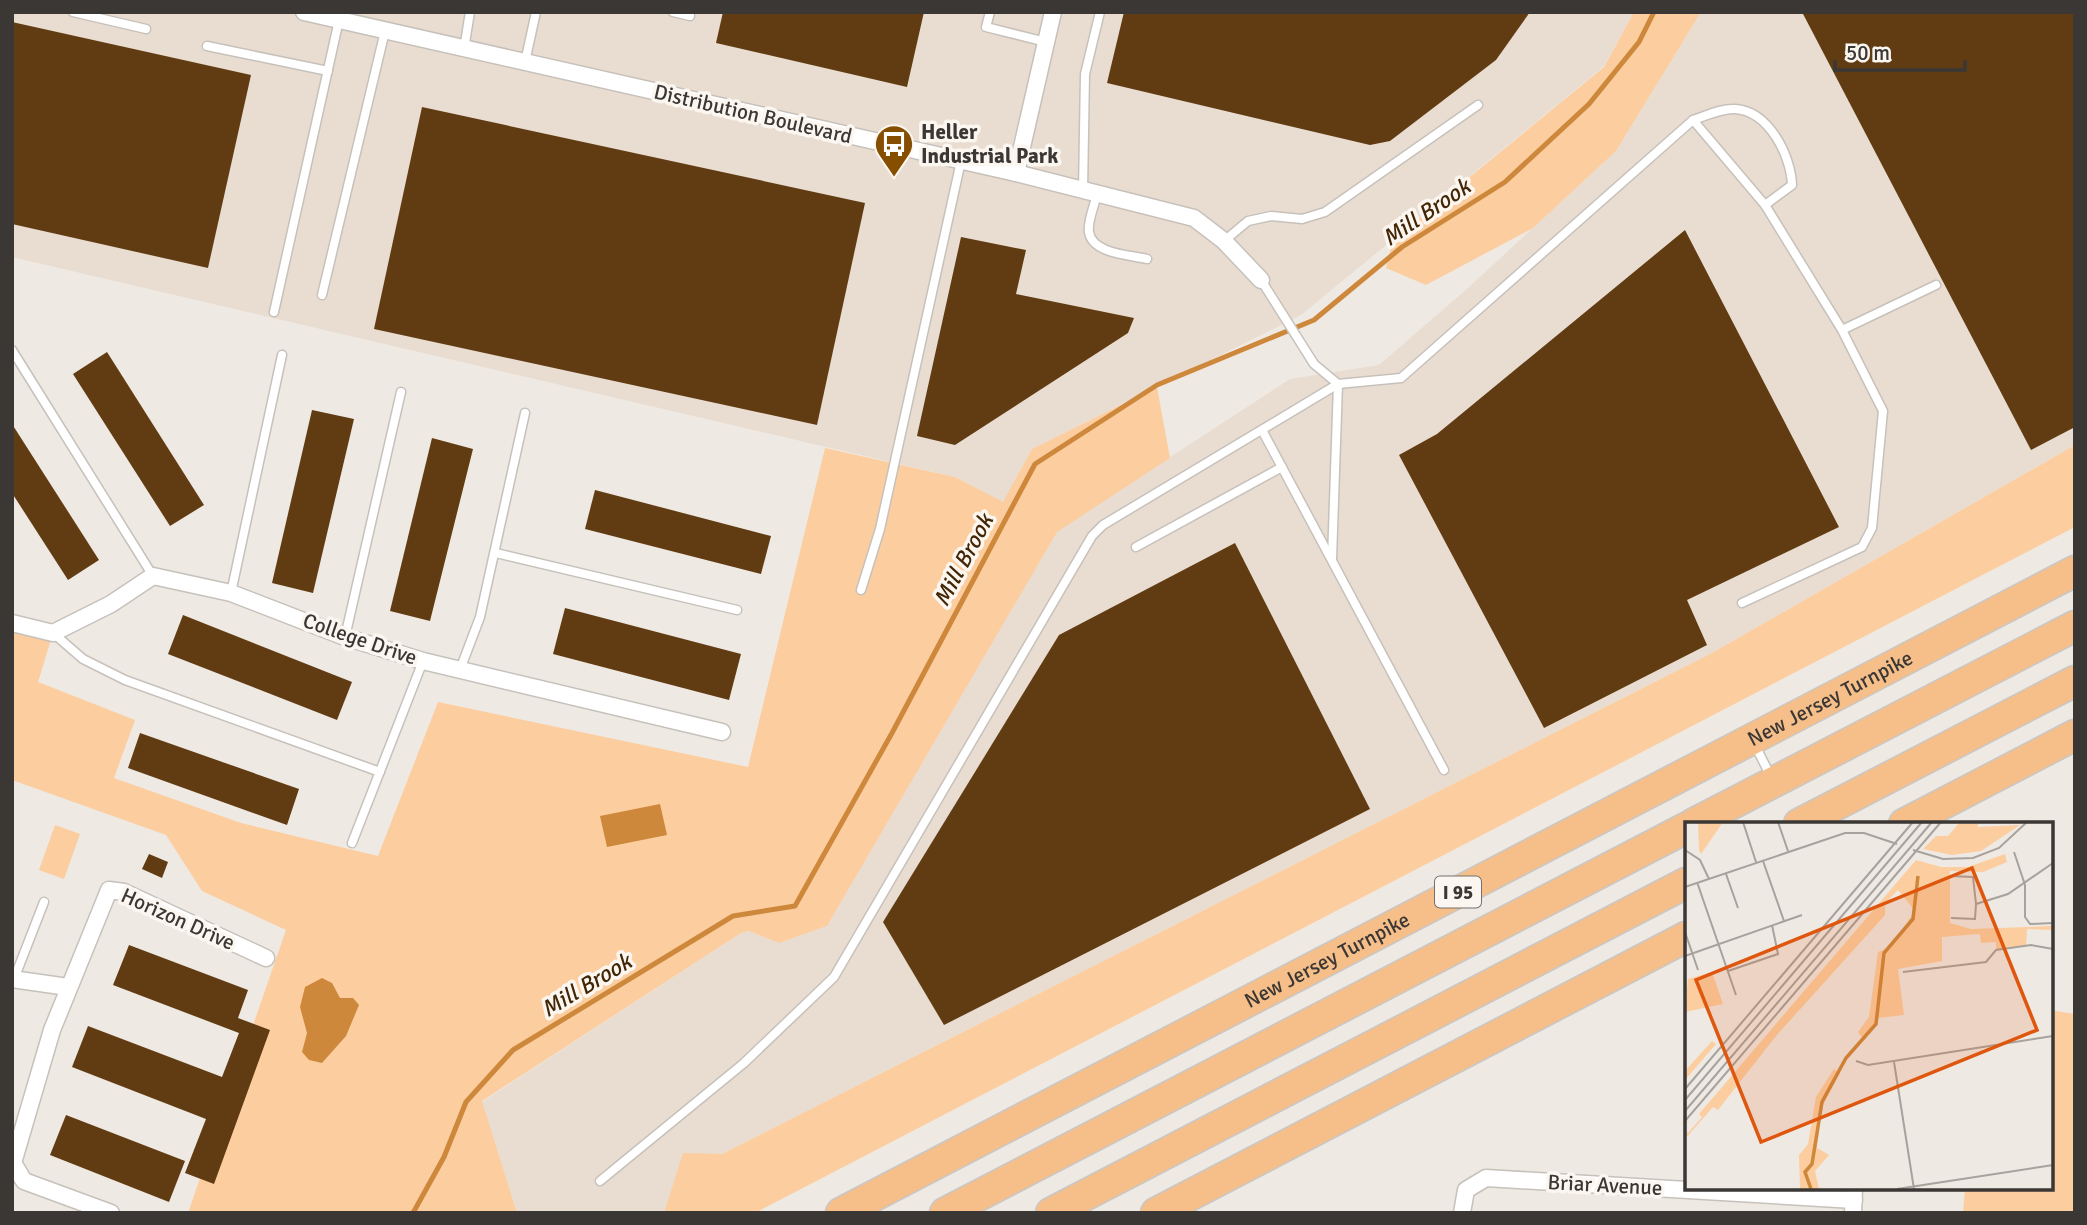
<svg xmlns="http://www.w3.org/2000/svg" width="2087" height="1225" viewBox="0 0 2087 1225" font-family="Signika,sans-serif">
<style>
.built{fill:#e9ddd1}
.green{fill:#fccd9f}
.water{fill:#cd883b}
.lines{fill:none;stroke-linecap:round;stroke-linejoin:round}
.stream{stroke:#cd883b;stroke-width:5}
.building{fill:#613c13}
.service-casing{stroke:#c7c1bb;stroke-width:11}
.minor-casing{stroke:#c7c1bb;stroke-width:19}
.motorway-casing{stroke:#c8c7c6;stroke-width:33}
.service{stroke:#fff;stroke-width:8}
.minor{stroke:#fff;stroke-width:16}
.motorway{stroke:#f6bf89;stroke-width:30}
.labels{text-anchor:middle;stroke-width:7;stroke-linejoin:round;paint-order:stroke}
.shield{fill:#fcf6f0;stroke:#74706d;stroke-width:2}
.shield-label{font-size:19px;font-weight:bold;fill:#3a3735}
.street-label{font-size:21px;fill:#3a3735;stroke:#fcf6f0}
.poi-label{font-size:21px;font-weight:bold;fill:#3a3735;stroke:#fcf6f0;text-anchor:start}
.water-label{font-size:23px;font-style:italic;fill:#422605;stroke:#fcf6f0}
.inset-river{fill:none;stroke:#cd883b;stroke-width:3.5}
.inset-road{fill:none;stroke:#a7a29d;stroke-width:2}
.view{fill:#df570e;fill-opacity:0.15;stroke:#df570e;stroke-width:3.5}
.inset-edge{fill:none;stroke:#3a3735;stroke-width:3.5}
</style>
<rect width="100%" height="100%" fill="#efe9e3"/>
<g class="built">
<path d="M12 12H1634L1604 66 1301 315 1032 449 1003 503 955 477 12 257Z"/>
<path d="M1701 12H2075V445L1712 653 722 1154 672 1213H517L482 1102 741 933 749 931 779 943 827 926 1057 531 1290 379 1379 365 1467 289 1616 151Z"/>
</g>
<g class="green">
<path d="M1634 12H1701L1616 151 1533 228 1426 285 1386 268 1393 240 1604 67Z"/>
<path d="M1157 387 1170 458 1057 532 827 926 779 943 749 931 741 933 482 1101 517 1213H188L286 930 202 891 166 835 12 780V622L53 633 38 682 135 720 114 778 241 823 378 856 438 702 748 767 825 448 955 477 1003 502 1032 449Z"/>
<path d="M2075 445V527L755 1213H664L683 1153 722 1154 1712 653Z"/>
<path d="M55 825 80 834 64 879 39 870Z"/>
<path d="M2050 1010 2075 1014V1213H1963L1965 1188H2050Z"/>
</g>
<g class="water">
<path d="M660 804 667 835 607 847 600 816Z"/>
<path d="M322 978 332 983 340 998H353L359 1005 346 1036 322 1063 309 1060 302 1052 307 1033 300 1007 305 987Z"/>
</g>
<g class="lines">
<path class="stream" d="M413 1213 444 1157 466 1102 513 1050 733 916 795 906 892 733 1035 464 1157 385 1314 320 1402 247 1505 182 1589 104 1639 42 1654 12"/>
</g>
<g class="building">
<path d="M723 12H924L907 87 716 43Z"/>
<path d="M1124 12H1530L1496 60 1390 141 1370 145 1107 83Z"/>
<path d="M1802 12H2075V427L2031 450Z"/>
<path d="M12 22 251 75 208 268 12 224Z"/>
<path d="M422 107 865 203 817 425 374 329Z"/>
<path d="M1685 230 1839 527 1687 600 1707 645 1544 728 1399 455 1437 434Z"/>
<path d="M961 237 1026 250 1016 294 1134 318 1128 333 955 445 917 436Z"/>
<path d="M107 352 204 505 170 526 73 374Z"/>
<path d="M312 410 354 419 313 593 272 583Z"/>
<path d="M12 424 99 560 68 580 12 493Z"/>
<path d="M432 438 473 449 430 621 390 611Z"/>
<path d="M595 490 771 536 761 574 585 529Z"/>
<path d="M1235 543 1370 809 944 1025 883 922 1059 635Z"/>
<path d="M565 608 741 654 729 700 553 654Z"/>
<path d="M183 615 352 682 337 720 168 654Z"/>
<path d="M140 733 299 789 287 825 128 768Z"/>
<path d="M149 854 168 862 162 878 142 869Z"/>
<path d="M129 945 248 990 238 1018 270 1030 214 1184 185 1173 206 1119 72 1067 88 1026 222 1077 239 1033 113 985Z"/>
<path d="M66 1115 185 1161 169 1202 50 1155Z"/>
</g>
<g class="lines">
<g class="service-casing">
<g id="service">
<path d="M73 12 146 29"/>
<path d="M673 12 690 16"/>
<path d="M990 12 986 27 1046 42"/>
<path d="M207 46 328 71"/>
<path d="M464 49 470 12"/>
<path d="M525 62 536 12"/>
<path d="M1693 120C1705 116 1722 108 1735 109 1769 111 1791 156 1792 185L1765 205"/>
<path d="M1083 190 1085 74 1100 12"/>
<path d="M1097 194C1095 204 1087 222 1089 232 1092 254 1131 255 1147 259"/>
<path d="M1224 241 1248 221 1271 216 1302 219 1325 212 1478 105"/>
<path d="M1261 280 1314 364 1338 384 1401 378 1693 120 1765 205 1842 330 1883 411 1872 528 1862 547 1742 603"/>
<path d="M322 295 385 31"/>
<path d="M274 312 339 20"/>
<path d="M1842 330 1936 285"/>
<path d="M12 350 153 576"/>
<path d="M1262 430 1444 770"/>
<path d="M1136 547 1282 467"/>
<path d="M496 553 737 610"/>
<path d="M1332 559 1338 384"/>
<path d="M861 590 880 529 961 161"/>
<path d="M231 593 282 355"/>
<path d="M53 633 83 659 125 680 380 772"/>
<path d="M345 637 401 392"/>
<path d="M461 667 480 617 525 413"/>
<path d="M1755 745 1771 777"/>
<path d="M352 843 423 661"/>
<path d="M14 979 44 902"/>
<path d="M600 1181 744 1063 834 977 1092 536 1103 525 1338 384"/>
</g>
</g>
<g class="minor-casing">
<g id="minor">
<path d="M304 12 1016 173 1194 218 1224 241 1261 280"/>
<path d="M1016 173 1053 12"/>
<path d="M12 623 53 633 111 604 153 576 231 593 345 637 423 661 722 732"/>
<path d="M12 979 68 987"/>
<path d="M111 1213 24 1181 13 1163 52 1030 109 890 124 892 266 958"/>
<path d="M1462 1213 1466 1190 1486 1178 1854 1200"/>
<path d="M1853 1213 1854 1188"/>
</g>
</g>
<g class="motorway-casing">
<g id="motorway">
<path d="M1693 824 2075 626"/>
<path d="M1799 824 2075 681"/>
<path d="M1904 824 2075 735"/>
<path id="s1" d="M841 1213 2075 571"/>
<path d="M945 1213 1686 828"/>
<path d="M1051 1213 1686 883"/>
<path d="M1156 1213 1686 937"/>
</g>
</g>
<use href="#service" class="service"/>
<use href="#minor" class="minor"/>
<use href="#motorway" class="motorway"/>
</g>
<defs>
<g id="bus-pin" transform="scale(2.0125)"><path d="M0 17L-7.5 6A9.5 9.5 0 1 1 7.5 6Z" fill="#864f00" stroke="#fcf6f0"/><path d="M-5-6H5V4H4V6H2V4H-2V6H-4V4H-5ZM-3.5-4V0h7V-4ZM-3.5 1.2v1.5H-2V1.2ZM2 1.2v1.5H3.5V1.2Z" fill="#fff"/></g>
</defs>
<g fill-rule="evenodd">
<use href="#bus-pin" x="894" y="144"/>
</g>
<g class="labels">
<rect class="shield" x="1435" y="876.5" width="46" height="31" rx="5"/>
<g class="shield-label">
<text x="1458" y="899">I 95</text>
</g>
<g class="street-label">
<text transform="translate(753 114) rotate(13)" y="7">Distribution Boulevard</text>
<text transform="translate(360 639) rotate(19)" y="7">College Drive</text>
<text dy="7" stroke="none"><textPath href="#s1" startOffset="1115">New Jersey Turnpike</textPath></text>
<text transform="translate(178 919) rotate(24)" y="7">Horizon Drive</text>
<text dy="7" stroke="none"><textPath href="#s1" startOffset="548">New Jersey Turnpike</textPath></text>
<text transform="translate(1605 1185) rotate(3)" y="7">Briar Avenue</text>
</g>
<g class="poi-label">
<text x="921" y="139">Heller<tspan x="921" dy="24">Industrial Park</tspan></text>
</g>
<g class="water-label">
<text transform="translate(1426 212) rotate(-34)" y="8">Mill Brook</text>
<text transform="translate(963 560) rotate(-62)" y="8">Mill Brook</text>
<text transform="translate(586 985) rotate(-31)" y="8">Mill Brook</text>
</g>
</g>
<g transform="translate(1685 822)">
<rect width="368" height="368" fill="#efe9e3"/>
<path d="M13 0H38L16 32 14 28ZM275 0H293V5L335 3 296 29 267 33 238 27 251 14H263ZM320 32 322 40 298 50 265 49V101L286 107 367 104V108L342 107 341 124 311 128V120L296 121 295 112 257 115V139L213 147 219 193 193 196 179 219 173 210 184 195 193 130 205 125 230 89 213 68 200 81V93L91 214 33 288 28 285 0 317V309L3 311 17 295 14 292 231 38 256 45H283ZM27 150 38 182 0 190 3 157ZM27 219 31 222 0 258V249ZM149 247 155 251 137 285 132 326 144 333 130 349 134 367H115L114 333 123 322 131 275Z" fill="#fccd9f"/>
<path class="inset-river" d="M126 367 120 350 127 342 137 280 161 236 191 202 199 131 228 97 233 54"/>
<path class="inset-road" d="M58 0 71 40M93 0 103 29M0 28 15 38 24 57M228 28 258 37 288 36 314 26 342 0M329 30 340 63V95L345 102 368 101M78 39 99 99M41 52 53 86M265 54 288 55 291 82 290 97 266 96M12 60 51 173M0 65 160 11H179L212 22M291 82 323 72 368 41M0 110 13 148M0 134 117 93M43 149 93 132 87 103M218 150 301 140 311 128 346 123 368 127M171 239 183 243 368 214M209 240 229 367M0 267 228 0M0 278 237 0M0 289 247 0M0 299 256 0M212 367 368 343"/>
<path class="view" d="M287 46 352 208 76 320 11 158Z"/>
<rect width="368" height="368" class="inset-edge"/>
</g>
<rect width="2087" height="1225" fill="none" stroke="#3a3735" stroke-width="28"/>
<path d="M1835 60v10h130v-10" fill="none" stroke="#3a3735" stroke-width="3.5"/>
<text x="1846" y="60" font-size="21" fill="#3a3735" stroke="#fcf6f0" stroke-width="5" paint-order="stroke">50 m</text>
</svg>
